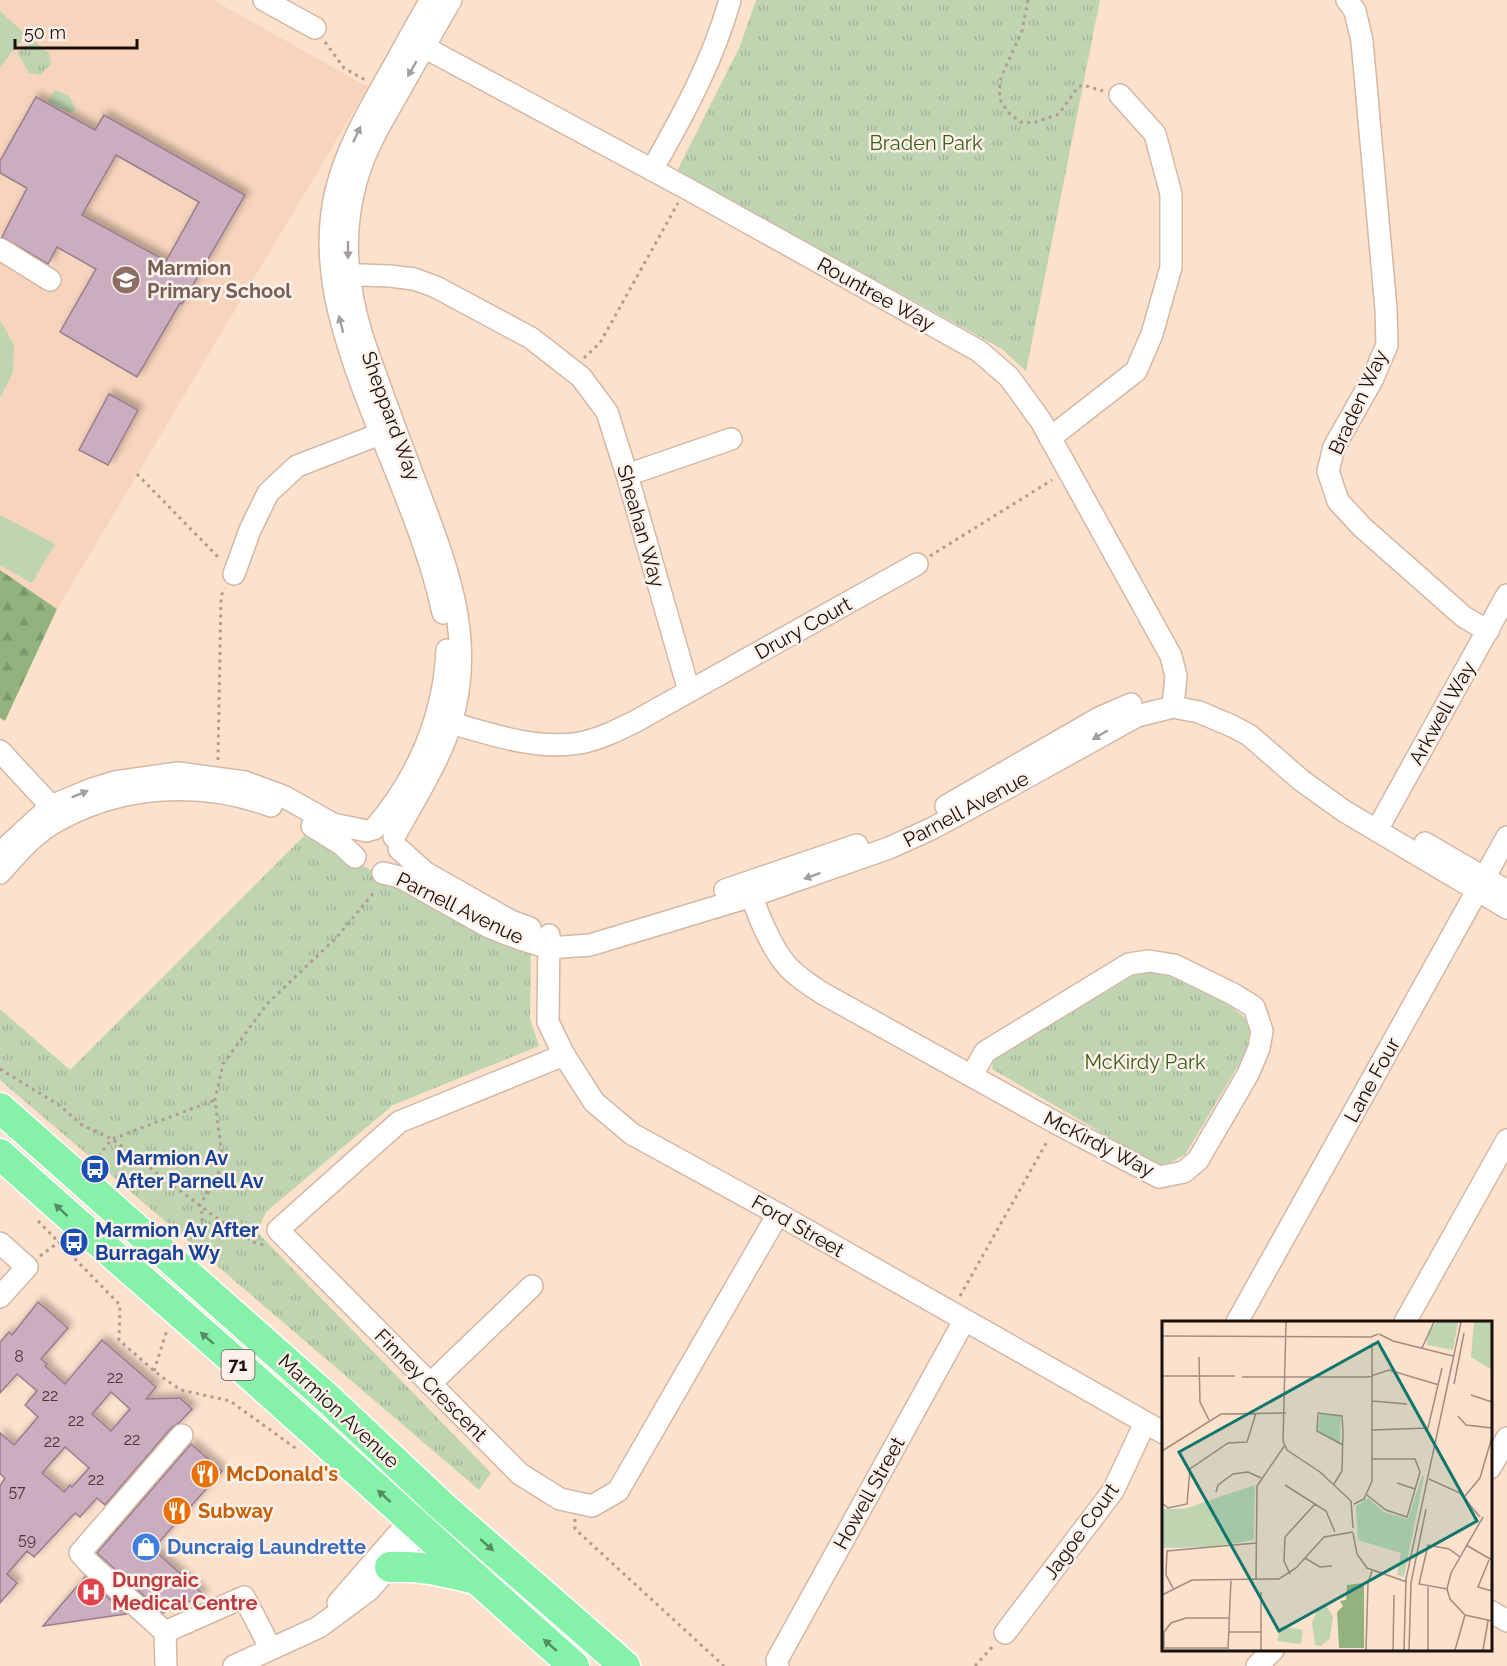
<svg xmlns="http://www.w3.org/2000/svg" width="1507" height="1666" viewBox="0 0 1507 1666" font-family="Raleway,sans-serif">
<style>
.built{fill:#f7d4bc}
.grass{fill:#bfd5b2}
.forest{fill:url(#forest-firs)}
.park{fill:url(#park-tufts)}
.building{fill:#caadbf;stroke:#987d8e;stroke-width:1.5;fill-rule:evenodd;filter:url(#shadow)}
.lines{fill:none;stroke-linecap:round;stroke-linejoin:round}
.minor-casing{stroke:#d3b8a5;stroke-width:24}
.highway-casing{stroke:#fff;stroke-width:33}
.path{stroke:#b19c8d;stroke-width:3;stroke-dasharray:3 4.5;stroke-linecap:butt}
.minor{stroke:#fff;stroke-width:21}
.highway{stroke:#86f2a9;stroke-width:30}
.oneway{fill:#a39f9d}
.oneway2{fill:#558c61}
.labels{text-anchor:middle;stroke-width:5;stroke-linejoin:round;paint-order:stroke}
.number-label{font-size:16px;fill:#453737}
.shield{fill:#fdf1ea;stroke:#5d544d;stroke-width:1.5}
.shield-label{font-size:18px;font-weight:bold;fill:#19100a}
.park-label{font-size:20px;fill:#375e14;stroke:#fdf1ea}
.education-label{font-size:20px;font-weight:bold;fill:#785e54;stroke:#fdf1ea;text-anchor:start}
.street-label{font-size:20px;fill:#19100a;stroke:#fdf1ea}
.transit-label{font-size:20px;font-weight:bold;fill:#164399;stroke:#fdf1ea;text-anchor:start}
.food-label{font-size:20px;font-weight:bold;fill:#c56008;stroke:#fdf1ea;text-anchor:start}
.shop-label{font-size:20px;font-weight:bold;fill:#366cbe;stroke:#fdf1ea;text-anchor:start}
.health-label{font-size:20px;font-weight:bold;fill:#be3a42;stroke:#fdf1ea;text-anchor:start}
.inset-road{fill:none;stroke:#a18d7f;stroke-width:1.5}
.view{fill:#0f766e;fill-opacity:0.15;stroke:#0f766e;stroke-width:3}
.inset-edge{fill:none;stroke:#19100a;stroke-width:3}
</style>
<defs>
<pattern id="forest-firs" width="22" height="20" patternUnits="userSpaceOnUse" patternTransform="scale(1.5)"><rect width="22" height="20" fill="#92b27e"/><path d="M5 1l3.5 6h-7zM16 11l3.5 6h-7z" fill="#7d986c"/></pattern>
<pattern id="park-tufts" width="24" height="20" patternUnits="userSpaceOnUse" patternTransform="scale(1.5)"><rect width="24" height="20" fill="#bfd5b2"/><path d="M3 7l-1-3M5 7V3M7 7l1-3M15 17l-1-3M17 17v-4M19 17l1-3" fill="none" stroke="#a4b698"/></pattern>
<filter id="shadow"><feDropShadow dx="4.5" dy="-4.5" stdDeviation="3" flood-color="#0004"/></filter>
</defs>
<rect width="100%" height="100%" fill="#fce1cd"/>
<path class="built" d="M0 0H213L368 87 57 609 0 570Z"/>
<g class="grass">
<path d="M0 11 26 35 0 67Z"/>
<path d="M0 320 14 345 13 373 0 398Z"/>
<path d="M0 515 55 544 32 583 0 565Z"/>
</g>
<path class="forest" d="M0 570 57 609 5 721 0 718Z"/>
<g class="park">
<path d="M756 0H1100L1026 371 1002 349 677 171 740 46Z"/>
<path d="M34 41 49 53 51 64 40 75 29 73 17 52Z"/>
<path d="M55 90 69 96 76 109 70 113 47 102Z"/>
<path d="M305 835 495 936 531 948 530 1019 539 1046 393 1105 266 1212 257 1232 491 1473 479 1490 0 1080V1009L70 1070Z"/>
<path d="M1157 969 1219 998 1248 1020 1252 1042 1185 1155 1161 1167 992 1069 994 1056 1127 975Z"/>
</g>
<g class="building">
<path d="M36 97 95 130 104 115 245 195 182 304 180 303 137 377 60 332 96 269 57 247 48 264 2 237 27 188 0 173V161ZM116 155 199 202 166 261 82 215Z"/>
<path d="M109 394 138 410 108 465 79 450Z"/>
<path d="M38 1302 68 1328 41 1359 47 1364 45 1366 65 1384 102 1340 156 1387 146 1399 180 1398 192 1409 179 1423 172 1427 105 1505 97 1498 80 1517 75 1513 34 1557 27 1551 7 1574 17 1583 0 1603V1486L5 1478 0 1474V1433L14 1445 38 1417 25 1405 37 1391 17 1374 0 1393V1342L9 1332 12 1335ZM111 1392 130 1409 111 1431 92 1414ZM65 1447 89 1468 72 1487 70 1485 64 1492 42 1473Z"/>
<path d="M191 1444 222 1471 153 1549 204 1595 163 1613 97 1553Z"/>
<path d="M85 1577 126 1614 43 1626Z"/>
</g>
<g class="lines">
<g class="minor-casing">
<g id="minor">
<path d="M264 0 315 28"/>
<path d="M431 0C417 23 404 48 391 71 369 110 347 147 336 191 320 258 339 323 362 386 389 459 427 537 443 613"/>
<path d="M1347 0 1355 11 1362 41 1386 309 1387 345 1372 380 1334 447 1328 471 1338 501 1362 527 1464 617 1488 631"/>
<path d="M409 39 686 188 979 351 1009 377 1041 421 1171 656 1176 676 1173 707"/>
<path d="M652 170C683 115 713 61 730 0"/>
<path d="M0 249 50 280"/>
<path d="M335 278 361 275 390 276 414 279 436 287 531 338 581 377 607 412 627 475 689 691"/>
<path d="M1050 438 1136 371 1152 334 1171 267V194L1155 134 1120 95"/>
<path d="M627 475 731 439"/>
<path d="M234 574 250 530 268 493 297 466 380 434"/>
<path d="M437 719C482 731 532 751 580 743 600 739 618 730 636 721L917 564"/>
<path d="M0 751 51 806 58 819"/>
<path d="M946 806 1099 718 1131 704"/>
<path d="M312 826 341 844 355 857"/>
<path d="M374 829C418 778 444 716 447 650"/>
<path d="M1377 830 1507 595"/>
<path d="M394 837C413 802 440 760 451 723 478 634 443 558 413 476 396 431 379 385 363 339 347 287 341 236 356 182 365 148 384 118 401 88 418 58 434 29 451 0"/>
<path d="M1425 843 1507 891"/>
<path d="M399 849 426 873 511 921 530 928"/>
<path d="M0 853 51 806 92 789 115 782 178 773 245 782 283 796 333 824 367 831"/>
<path d="M0 873C15 856 31 837 50 825 117 785 198 779 271 806"/>
<path d="M383 873 400 877 489 927 520 939 549 948 590 945 752 896 889 848 931 829 1000 792 1137 716 1173 707 1199 712 1232 726 1249 735 1302 781 1344 811 1507 908"/>
<path d="M748 885C756 910 771 949 789 968 799 978 811 986 822 993L1058 1124 1159 1177 1184 1172 1198 1160 1248 1074 1259 1048 1262 1031 1254 1007 1233 994 1174 965 1149 961 1129 964 985 1052 972 1075"/>
<path d="M725 890 857 845"/>
<path d="M549 935 548 1022 564 1055 594 1102 632 1134 778 1214 1164 1433"/>
<path d="M564 1055 399 1122 278 1230 520 1474 560 1499 592 1506 618 1491 778 1214"/>
<path d="M0 1243 27 1267 0 1297"/>
<path d="M1237 1322 1507 837"/>
<path d="M1405 1322 1507 1140"/>
<path d="M430 1384 532 1286"/>
<path d="M1490 1468 1507 1438"/>
<path d="M338 1603 420 1509"/>
<path d="M1490 1611 1507 1621"/>
<path d="M165 1632 244 1597 271 1649"/>
<path d="M1005 1633 1113 1491 1145 1423"/>
<path d="M166 1666 165 1632 89 1563 80 1553 182 1435"/>
<path d="M234 1666 319 1627 369 1590 430 1521"/>
<path d="M778 1666 777 1660 964 1321"/>
<path d="M1257 1666 1273 1650"/>
</g>
</g>
<g class="highway-casing">
<g id="highway">
<path d="M0 1108 325 1396 443 1507 625 1666"/>
<path d="M0 1154C91 1237 185 1316 276 1398 376 1487 474 1578 574 1666"/>
<path d="M390 1567C419 1565 443 1571 471 1578"/>
</g>
</g>
<g class="path">
<path d="M1028 0 1022 31 1001 77 999 91 1001 102 1008 112 1020 122 1033 123 1059 114 1078 87 1083 85 1103 91"/>
<path d="M325 42 344 68 365 80"/>
<path d="M584 358 600 343 678 203"/>
<path d="M137 474 220 559"/>
<path d="M930 556 1052 480"/>
<path d="M218 760 221 596 225 588"/>
<path d="M0 1069 59 1105 82 1125 112 1139 215 1217 253 1242 267 1246"/>
<path d="M94 1162 112 1139 215 1100"/>
<path d="M38 1221 120 1305 119 1340 159 1375 181 1390 230 1401 298 1450"/>
<path d="M196 1235 203 1218 200 1205 223 1165 215 1100 223 1064 267 1004 336 938 376 890"/>
<path d="M40 1256 59 1242"/>
<path d="M960 1296 1048 1140"/>
<path d="M154 1371 167 1330"/>
<path d="M575 1519V1529L724 1666"/>
<path d="M975 1666 994 1645"/>
</g>
<use href="#minor" class="minor"/>
<use href="#highway" class="highway"/>
</g>
<defs><path id="oneway-solid" d="M-6-.8H1V-3.2L6.5 0L1 3.2V.8H-6Z" transform="scale(1.5)"/></defs>
<g class="oneway">
<use href="#oneway-solid" transform="translate(412 69) rotate(120)"/>
<use href="#oneway-solid" transform="translate(357 134) rotate(-65)"/>
<use href="#oneway-solid" transform="translate(348 250) rotate(90)"/>
<use href="#oneway-solid" transform="translate(341 324) rotate(-104)"/>
<use href="#oneway-solid" transform="translate(1100 735) rotate(150)"/>
<use href="#oneway-solid" transform="translate(80 794) rotate(-22)"/>
<use href="#oneway-solid" transform="translate(812 876) rotate(160)"/>
</g>
<g class="oneway2">
<use href="#oneway-solid" transform="translate(61 1210) rotate(-137)"/>
<use href="#oneway-solid" transform="translate(207 1338) rotate(-139)"/>
<use href="#oneway-solid" transform="translate(384 1496) rotate(-138)"/>
<use href="#oneway-solid" transform="translate(487 1545) rotate(41)"/>
<use href="#oneway-solid" transform="translate(550 1645) rotate(-139)"/>
</g>
<defs>
<g id="school-disc" transform="scale(1.5)"><circle r="9.5" fill="#8d6e63" stroke="#fdf1ea"/><path d="M0-5L7-2L0 1L-7-2ZM-4 1L0 2.5L4 1V4Q0 6-4 4Z" fill="#fff"/></g>
<g id="bus-disc" transform="scale(1.5)"><circle r="9.5" fill="#1a4fb4" stroke="#fdf1ea"/><path d="M-5-6H5V4H4V6H2V4H-2V6H-4V4H-5ZM-3.5-4V0h7V-4ZM-3.5 1.2v1.5H-2V1.2ZM2 1.2v1.5H3.5V1.2Z" fill="#fff"/></g>
<g id="restaurant-disc" transform="scale(1.5)"><circle r="9.5" fill="#e8710a" stroke="#fdf1ea"/><path d="M-5-6h1v4h1v-4h1v4h1v-4h1v5L-1.5 .5V6h-2V.5L-5-1ZM5-6V6H3V1.5H1.5Q1.5-4 5-6Z" fill="#fff"/></g>
<g id="shop-disc" transform="scale(1.5)"><circle r="9.5" fill="#3f7fe0" stroke="#fdf1ea"/><path d="M-5-2.5h2.3a2.7 3.5 0 0 1 5.4 0H5L5.5 6h-11ZM-1.5-2.5h3a1.5 2.3 0 0 0-3 0Z" fill="#fff"/></g>
<g id="hospital-disc" transform="scale(1.5)"><circle r="9.5" fill="#e0444e" stroke="#fdf1ea"/><path d="M-5-5h3v3.5h4V-5h3V5h-3V1.5h-4V5h-3Z" fill="#fff"/></g>
</defs>
<g fill-rule="evenodd">
<use href="#school-disc" x="126" y="280"/>
<use href="#bus-disc" x="95" y="1169"/>
<use href="#bus-disc" x="74" y="1242"/>
<use href="#restaurant-disc" x="205" y="1474"/>
<use href="#restaurant-disc" x="177" y="1511"/>
<use href="#shop-disc" x="146" y="1547"/>
<use href="#hospital-disc" x="91" y="1592"/>
</g>
<g class="labels">
<g class="number-label">
<text x="19" y="1362">8</text>
<text x="115" y="1383">22</text>
<text x="50" y="1401">22</text>
<text x="76" y="1426">22</text>
<text x="132" y="1445">22</text>
<text x="52" y="1447">22</text>
<text x="96" y="1485">22</text>
<text x="17" y="1497">57</text>
<text x="27" y="1545">59</text>
</g>
<rect class="shield" x="221.5" y="1350" width="33" height="30" rx="4.5"/>
<g class="shield-label">
<text x="238" y="1371">71</text>
</g>
<g class="park-label">
<text x="926" y="150">Braden Park</text>
<text x="1145" y="1069">McKirdy Park</text>
</g>
<g class="education-label">
<text x="147" y="275">Marmion<tspan x="147" dy="23">Primary School</tspan></text>
</g>
<g class="street-label">
<text transform="translate(876 294) rotate(29)" y="7">Rountree Way</text>
<text transform="translate(1358 402) rotate(-65)" y="7">Braden Way</text>
<text transform="translate(391 416) rotate(70)" y="7">Sheppard Way</text>
<text transform="translate(641 526) rotate(74)" y="7">Sheahan Way</text>
<text transform="translate(803 628) rotate(-29)" y="7">Drury Court</text>
<text transform="translate(1442 713) rotate(-61)" y="7">Arkwell Way</text>
<text transform="translate(966 809) rotate(-28)" y="7">Parnell Avenue</text>
<text transform="translate(460 908) rotate(26)" y="7">Parnell Avenue</text>
<text transform="translate(1372 1080) rotate(-61)" y="7">Lane Four</text>
<text transform="translate(1099 1144) rotate(27)" y="7">McKirdy Way</text>
<text transform="translate(798 1226) rotate(30)" y="7">Ford Street</text>
<text transform="translate(431 1385) rotate(45)" y="7">Finney Crescent</text>
<text transform="translate(339 1411) rotate(43)" y="7">Marmion Avenue</text>
<text transform="translate(869 1493) rotate(-61)" y="7">Howell Street</text>
<text transform="translate(1081 1531) rotate(-54)" y="7">Jagoe Court</text>
</g>
<g class="transit-label">
<text x="116" y="1165">Marmion Av<tspan x="116" dy="23">After Parnell Av</tspan></text>
<text x="95" y="1237">Marmion Av After<tspan x="95" dy="23">Burragah Wy</tspan></text>
</g>
<g class="food-label">
<text x="226" y="1481">McDonald's</text>
<text x="198" y="1518">Subway</text>
</g>
<g class="shop-label">
<text x="167" y="1554">Duncraig Laundrette</text>
</g>
<g class="health-label">
<text x="112" y="1587">Dungraic<tspan x="112" dy="23">Medical Centre</tspan></text>
</g>
</g>
<g transform="translate(1162 1321)">
<rect width="330" height="330" fill="#fce1cd"/>
<path d="M164 284 171 296 168 317 159 325 153 324 150 301 157 286ZM119 305 141 309 139 323 115 320Z" fill="#bfd5b2"/>
<path d="M202 262V327H177L175 291 181 285 178 280 184 279 185 264Z" fill="#92b27e"/>
<path d="M275 1H296L291 29 265 24 266 11ZM312 1H330V49L309 36ZM158 93 179 95 178 122 156 109ZM260 155H262L242 256 235 254 239 232 196 219 194 185 206 177 222 191 246 198ZM93 164 92 219 49 226 0 227V188H22Z" fill="#bfd5b2"/>
<path class="inset-road" d="M124 1 121 120 125 129 158 151 189 180 191 207M217 13 231 20 291 35M0 15 209 16 216 13M260 27 272 1M37 36 38 81 47 99M0 55H73M80 56H206L227 49 277 64M292 63 302 12M309 74 330 81M210 80 245 83M296 95 304 104 330 107M210 109 266 107 280 47M0 130 59 93 124 92M267 158 298 172 318 196M235 162 253 168M172 163 180 150 181 110 180 95 156 92 155 110 181 124M123 164 164 190 173 211M54 171 56 164 71 153 86 151 99 157M205 174 224 189 245 196 258 151 253 138H210M303 175 318 157 330 116M0 182 6 187 25 183 28 148 66 122 85 121 94 92M192 183 202 178 210 160V22M319 200 321 196 289 252 285 268 288 278 303 294 330 300M191 212 195 233 205 247 245 261M304 224 330 239M143 237 158 246 170 245M327 239 316 266 330 270M128 253 122 240 123 216 153 183M94 259 95 165 123 124M11 267 4 254 5 230 94 222M285 268 257 263 266 224 287 228 298 236M0 274 30 259 117 258 134 247 162 216 191 211M67 311H99M66 327H2V311L9 302 24 297H68M66 328 69 258M99 329V271M204 329 206 262 210 250M231 329 232 274M242 329 244 258 299 1M247 329 249 262 264 188M266 329V266M293 329 303 294M321 329 326 300"/>
<path class="view" d="M216 21 315 200 117 310 17 131Z"/>
<rect width="330" height="330" class="inset-edge"/>
</g>
<path d="M15 39v9h122v-9" fill="none" stroke="#19100a" stroke-width="3"/>
<text x="24" y="39" font-size="18" fill="#19100a" stroke="#fdf1ea" stroke-width="4.5" paint-order="stroke">50 m</text>
</svg>
